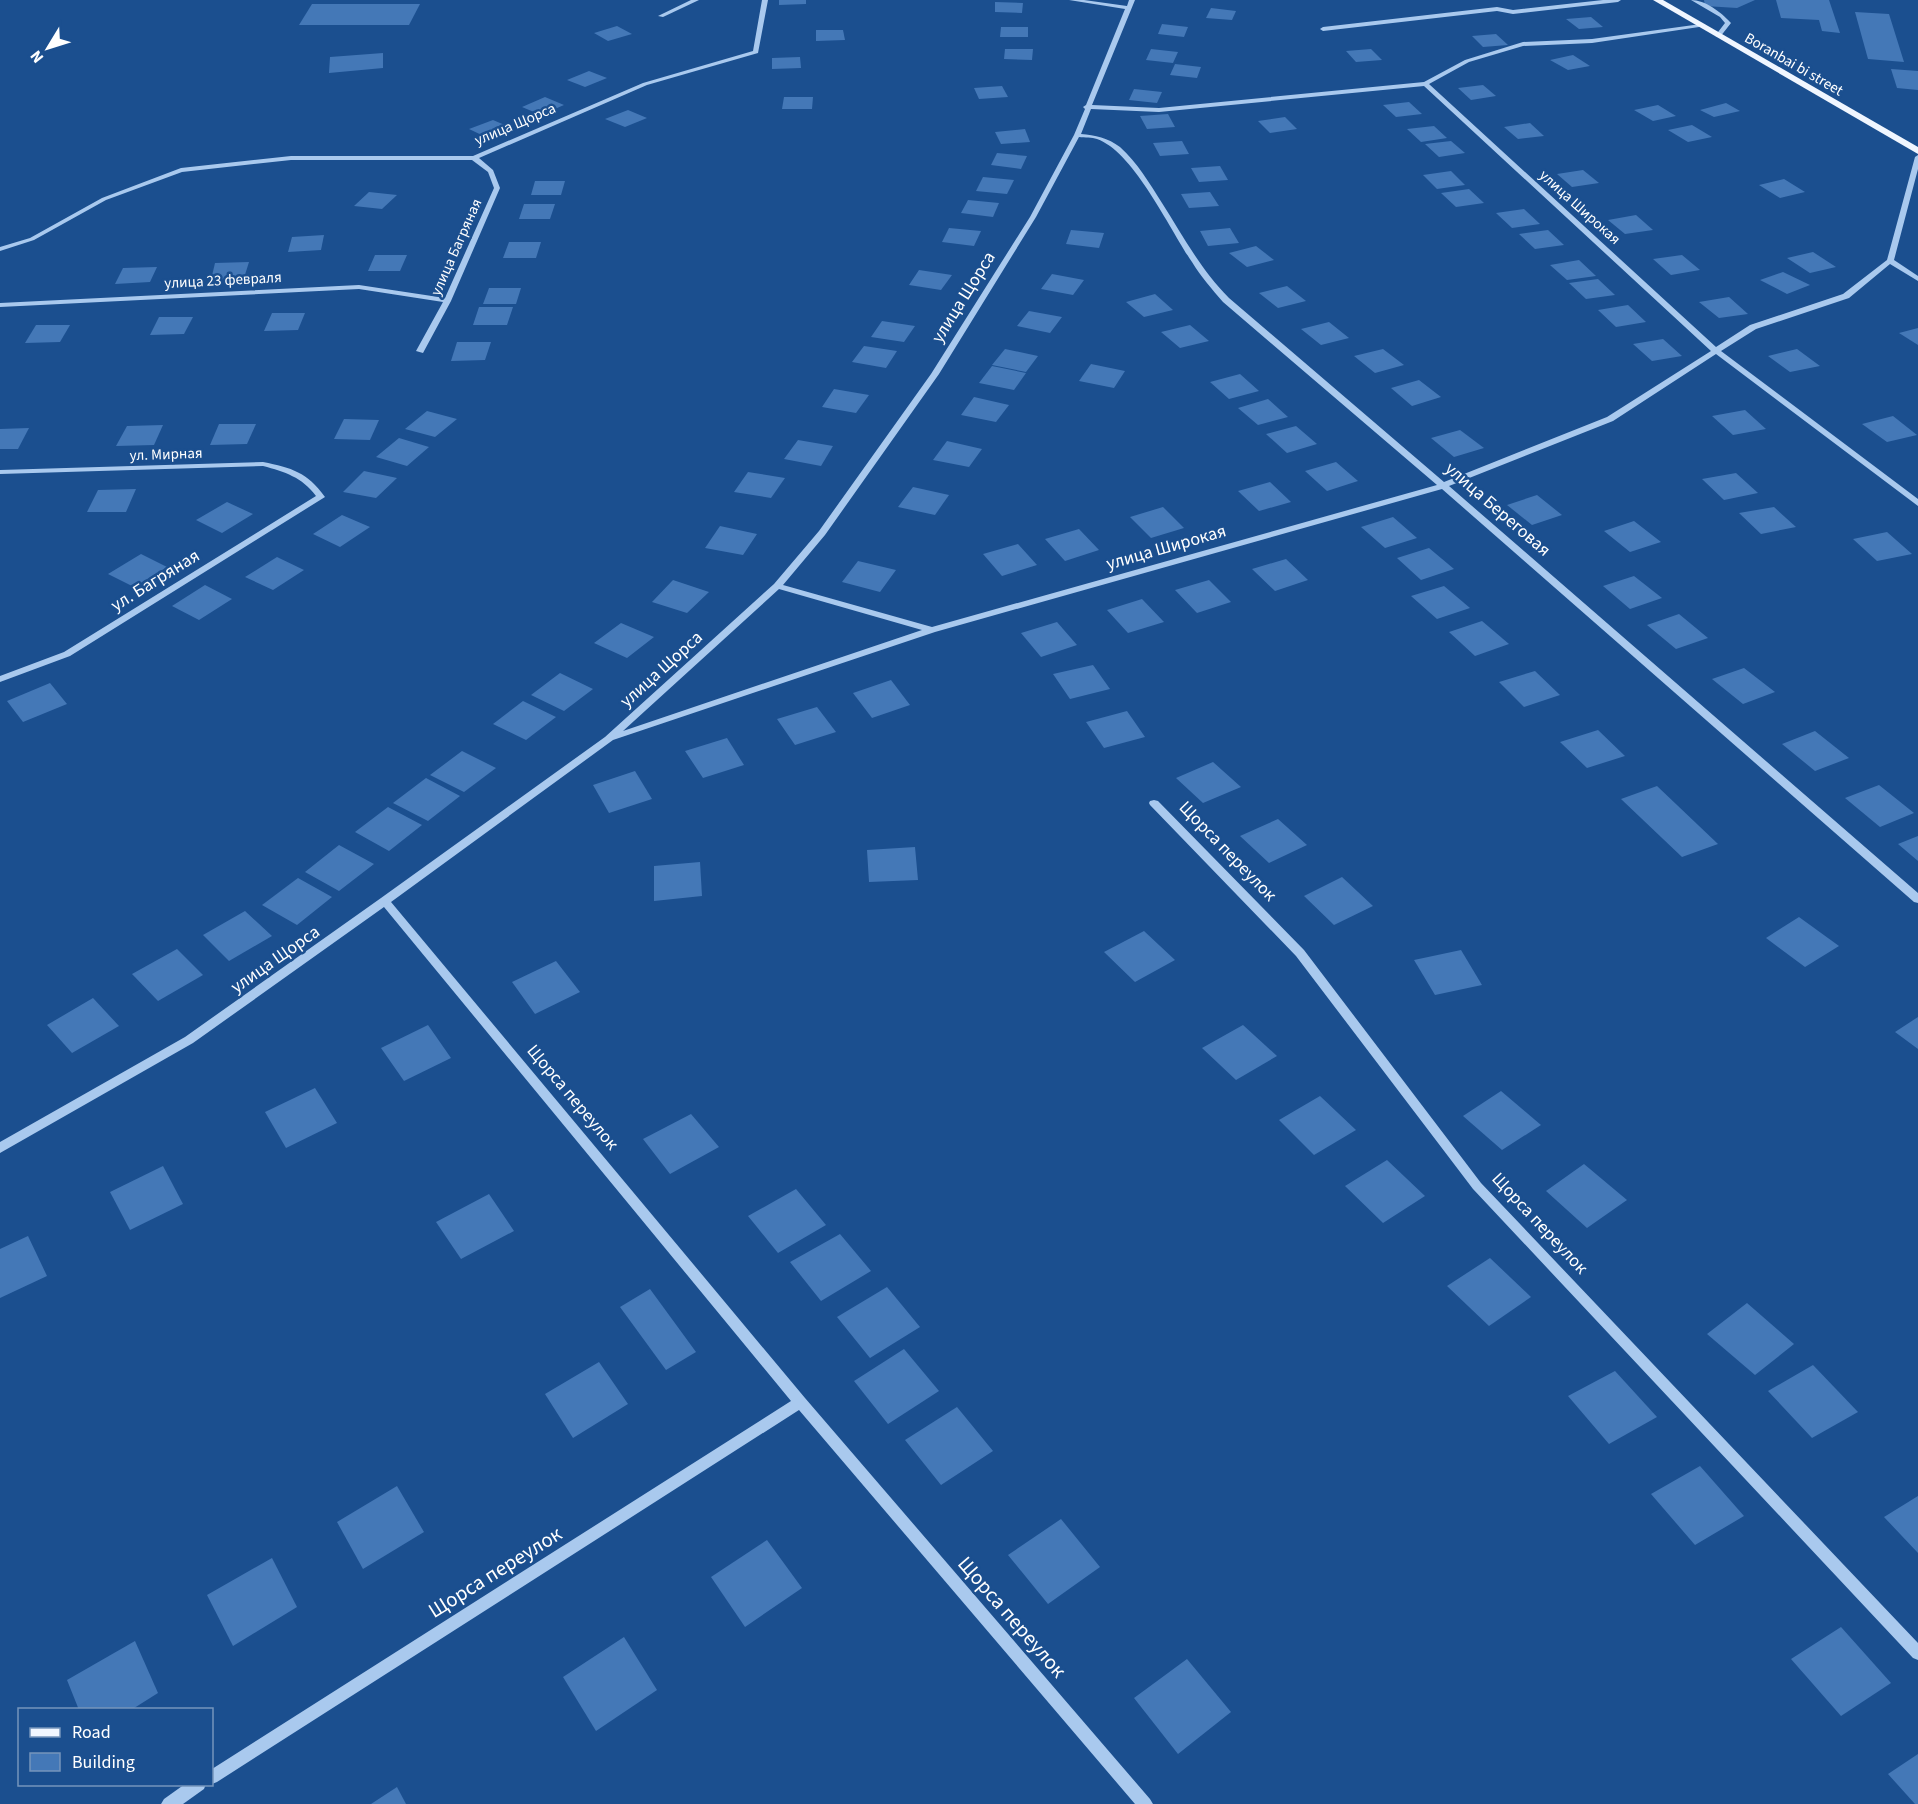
<svg xmlns="http://www.w3.org/2000/svg" width="1918" height="1804" viewBox="0 0 1918 1804" font-family="'Source Sans 3',sans-serif">
<style>
.building{fill:#4478b7}
.lines{fill:none;stroke-linecap:round;stroke-linejoin:round}
.minor{fill:#a9c9ee;fill-rule:evenodd}
.major{fill:#f0f6ff;fill-rule:evenodd}
.labels{text-anchor:middle;stroke-width:5;stroke-linejoin:round;paint-order:stroke}
.far-street-label{font-size:15px;fill:#fff;stroke:#1b4f8f}
.street-label{font-size:18px;fill:#fff;stroke:#1b4f8f}
.near-street-label{font-size:21px;fill:#fff;stroke:#1b4f8f}
</style>
<rect width="100%" height="100%" fill="#1b4f8f"/>
<g class="building">
<path d="M779 0H806V4L779 5Z"/>
<path d="M1704 0H1755L1737 8 1705 6Z"/>
<path d="M1776 0H1829L1840 33 1822 31 1819 20 1781 18Z"/>
<path d="M995 2 1023 3 1022 13 995 12Z"/>
<path d="M312 4H420L409 25H299Z"/>
<path d="M1211 8 1236 11 1232 20 1206 18Z"/>
<path d="M1855 12 1889 14 1904 62 1868 59Z"/>
<path d="M1591 17 1603 27 1579 29 1566 19Z"/>
<path d="M1162 24 1188 27 1184 37 1158 34Z"/>
<path d="M617 26 632 34 608 41 594 33Z"/>
<path d="M1001 27H1028V37H1000Z"/>
<path d="M816 30H843L845 40 816 41Z"/>
<path d="M1496 34 1508 45 1483 47 1472 36Z"/>
<path d="M1005 49H1033L1032 60 1004 59Z"/>
<path d="M1151 49 1178 52 1173 63 1146 60Z"/>
<path d="M1371 49 1382 60 1356 62 1346 51Z"/>
<path d="M383 53V68L329 73 330 57Z"/>
<path d="M1573 55 1590 66 1568 70 1550 60Z"/>
<path d="M800 57 801 68 772 69V58Z"/>
<path d="M1175 64 1201 67 1197 78 1170 75Z"/>
<path d="M1891 69 1918 71V90L1897 88Z"/>
<path d="M589 71 607 78 585 87 567 80Z"/>
<path d="M1483 85 1496 96 1471 100 1458 88Z"/>
<path d="M1002 86 1008 97 979 99 974 88Z"/>
<path d="M1134 89 1162 92 1157 103 1129 100Z"/>
<path d="M545 97 564 105 541 115 522 107Z"/>
<path d="M784 97H813L812 109H782Z"/>
<path d="M1409 102 1422 114 1396 117 1383 105Z"/>
<path d="M1726 103 1740 111 1714 117 1700 110Z"/>
<path d="M1658 105 1676 116 1653 121 1634 110Z"/>
<path d="M628 110 647 118 625 127 605 119Z"/>
<path d="M1168 114 1175 127 1147 129 1140 116Z"/>
<path d="M1285 117 1297 129 1270 133 1258 121Z"/>
<path d="M493 120 512 128 488 138 469 129Z"/>
<path d="M1530 123 1544 136 1518 139 1504 127Z"/>
<path d="M1692 125 1712 137 1688 142 1668 130Z"/>
<path d="M1434 126 1447 138 1421 142 1407 129Z"/>
<path d="M1025 129 1030 142 1001 144 995 132Z"/>
<path d="M1182 141 1189 154 1160 156 1153 143Z"/>
<path d="M1451 141 1465 153 1439 157 1425 144Z"/>
<path d="M997 153 1027 156 1021 169 991 165Z"/>
<path d="M1220 166 1228 180 1199 182 1191 168Z"/>
<path d="M1583 170 1599 183 1572 187 1557 174Z"/>
<path d="M1451 171 1465 185 1437 189 1423 175Z"/>
<path d="M983 177 1014 180 1007 194 976 191Z"/>
<path d="M1784 179 1805 192 1780 198 1759 185Z"/>
<path d="M535 181H565L561 195H531Z"/>
<path d="M1469 189 1484 203 1456 207 1441 193Z"/>
<path d="M369 192 397 195 382 209 354 206Z"/>
<path d="M1210 192 1219 206 1189 208 1181 194Z"/>
<path d="M968 200 999 203 993 217 961 213Z"/>
<path d="M524 204H555L550 219H519Z"/>
<path d="M1524 209 1540 224 1512 228 1496 213Z"/>
<path d="M1636 215 1653 230 1625 234 1608 220Z"/>
<path d="M949 228 981 231 974 246 942 242Z"/>
<path d="M1230 228 1239 243 1208 246 1200 231Z"/>
<path d="M1071 230 1104 233 1099 248 1066 244Z"/>
<path d="M1548 230 1564 245 1535 249 1519 234Z"/>
<path d="M324 235 321 250 288 252 292 237Z"/>
<path d="M509 242H541L536 258H503Z"/>
<path d="M1256 246 1274 260 1247 267 1229 253Z"/>
<path d="M1813 252 1836 267 1810 273 1787 258Z"/>
<path d="M375 255H407L400 271H368Z"/>
<path d="M1682 255 1700 270 1671 275 1653 259Z"/>
<path d="M1579 260 1596 276 1567 280 1550 265Z"/>
<path d="M249 262 244 278 211 280 215 263Z"/>
<path d="M157 267 150 282 115 284 123 268Z"/>
<path d="M919 270 952 275 941 290 909 285Z"/>
<path d="M1783 272 1810 285 1787 294 1760 280Z"/>
<path d="M1052 274 1084 280 1073 295 1041 289Z"/>
<path d="M1598 279 1615 295 1586 299 1569 283Z"/>
<path d="M1287 286 1306 301 1278 308 1259 293Z"/>
<path d="M489 288H521L516 304H483Z"/>
<path d="M1155 294 1173 310 1144 317 1126 302Z"/>
<path d="M1729 297 1748 314 1719 318 1699 302Z"/>
<path d="M1628 305 1646 322 1616 327 1598 310Z"/>
<path d="M479 307H513L507 325H473Z"/>
<path d="M1029 311 1062 317 1050 333 1017 326Z"/>
<path d="M272 313H305L298 330 264 331Z"/>
<path d="M159 317H193L184 334 150 335Z"/>
<path d="M882 321 915 326 904 342 871 337Z"/>
<path d="M1329 322 1349 338 1321 345 1301 329Z"/>
<path d="M36 325H70L60 342 25 343Z"/>
<path d="M1190 325 1209 341 1180 348 1161 332Z"/>
<path d="M1918 328V345L1899 333Z"/>
<path d="M1663 339 1682 356 1652 361 1633 344Z"/>
<path d="M457 342H491L485 360 451 361Z"/>
<path d="M864 346 897 351 886 368 852 362Z"/>
<path d="M1005 349 1038 356 1026 372 992 365Z"/>
<path d="M1383 349 1404 365 1375 373 1354 356Z"/>
<path d="M1797 349 1820 366 1790 372 1768 356Z"/>
<path d="M1091 364 1125 371 1114 388 1079 381Z"/>
<path d="M992 366 1026 373 1014 390 979 383Z"/>
<path d="M1240 374 1259 391 1229 399 1210 382Z"/>
<path d="M1419 380 1441 397 1412 406 1391 388Z"/>
<path d="M834 389 869 395 856 413 822 407Z"/>
<path d="M974 397 1009 405 996 422 961 415Z"/>
<path d="M1268 399 1288 417 1258 425 1238 408Z"/>
<path d="M1745 410 1766 429 1733 435 1712 416Z"/>
<path d="M427 411 457 419 435 437 405 429Z"/>
<path d="M1893 416 1917 435 1887 442 1862 424Z"/>
<path d="M344 419 379 420 370 440 334 439Z"/>
<path d="M219 424H256L247 444 210 445Z"/>
<path d="M163 425 154 445 116 446 127 426Z"/>
<path d="M1296 426 1317 444 1287 453 1266 434Z"/>
<path d="M29 428 18 449H0V429Z"/>
<path d="M1460 430 1484 448 1454 457 1431 438Z"/>
<path d="M399 438 429 447 407 466 376 457Z"/>
<path d="M798 440 833 446 821 466 784 459Z"/>
<path d="M947 441 982 449 969 467 933 460Z"/>
<path d="M1336 462 1358 481 1327 491 1305 471Z"/>
<path d="M364 471 397 478 376 498 343 492Z"/>
<path d="M748 472 785 478 771 498 734 492Z"/>
<path d="M1736 473 1758 493 1724 500 1702 479Z"/>
<path d="M1270 482 1291 502 1259 511 1238 491Z"/>
<path d="M913 487 949 495 935 515 898 507Z"/>
<path d="M136 489 126 512H87L98 490Z"/>
<path d="M1537 495 1562 515 1532 525 1507 505Z"/>
<path d="M227 502 253 514 222 533 196 520Z"/>
<path d="M1163 507 1184 528 1151 538 1130 517Z"/>
<path d="M1774 507 1796 527 1761 534 1739 513Z"/>
<path d="M342 515 370 527 340 547 313 534Z"/>
<path d="M1393 517 1417 538 1385 548 1361 527Z"/>
<path d="M1634 521 1661 542 1630 552 1604 531Z"/>
<path d="M720 526 757 534 743 555 705 548Z"/>
<path d="M1079 529 1099 550 1065 561 1045 539Z"/>
<path d="M1887 532 1912 554 1877 561 1853 539Z"/>
<path d="M1018 544 1037 565 1002 576 983 554Z"/>
<path d="M1429 548 1454 569 1421 580 1397 558Z"/>
<path d="M141 554 167 567 134 587 108 574Z"/>
<path d="M277 557 304 570 273 590 245 577Z"/>
<path d="M1286 559 1308 580 1275 591 1252 569Z"/>
<path d="M858 561 896 570 880 592 842 582Z"/>
<path d="M1634 576 1662 598 1630 609 1603 586Z"/>
<path d="M673 580 709 592 687 613 652 602Z"/>
<path d="M1209 580 1231 602 1197 613 1175 590Z"/>
<path d="M205 585 232 599 199 620 172 606Z"/>
<path d="M1444 586 1470 608 1437 619 1411 596Z"/>
<path d="M1142 599 1164 622 1128 633 1107 610Z"/>
<path d="M1679 614 1708 638 1676 649 1647 625Z"/>
<path d="M1482 621 1509 644 1475 656 1449 632Z"/>
<path d="M1057 622 1077 645 1041 657 1021 633Z"/>
<path d="M621 623 654 637 627 658 594 643Z"/>
<path d="M1093 665 1110 689 1070 699 1053 674Z"/>
<path d="M1744 668 1775 692 1743 704 1712 679Z"/>
<path d="M1535 671 1560 695 1524 707 1499 682Z"/>
<path d="M560 673 593 689 564 711 531 695Z"/>
<path d="M891 680 910 705 872 718 853 693Z"/>
<path d="M50 683 67 704 23 722 7 701Z"/>
<path d="M523 701 556 717 526 740 493 724Z"/>
<path d="M817 707 836 732 795 745 777 719Z"/>
<path d="M1127 711 1145 737 1104 748 1086 722Z"/>
<path d="M1598 730 1625 756 1587 768 1560 742Z"/>
<path d="M1815 731 1849 758 1815 771 1782 744Z"/>
<path d="M727 738 744 765 703 778 685 751Z"/>
<path d="M462 751 496 768 464 792 430 775Z"/>
<path d="M1213 762 1241 787 1203 803 1176 778Z"/>
<path d="M635 771 652 799 609 813 593 785Z"/>
<path d="M426 778 460 796 428 821 393 803Z"/>
<path d="M1879 785 1914 813 1880 827 1845 798Z"/>
<path d="M1657 786 1718 844 1682 857 1621 799Z"/>
<path d="M388 807 422 825 389 851 355 832Z"/>
<path d="M1278 819 1307 845 1269 863 1240 836Z"/>
<path d="M1918 836V861L1898 844Z"/>
<path d="M339 845 374 864 339 891 305 872Z"/>
<path d="M915 847 918 880 869 882 867 850Z"/>
<path d="M700 862 702 896 654 901V866Z"/>
<path d="M1342 877 1373 906 1334 925 1304 896Z"/>
<path d="M298 878 332 897 297 925 262 905Z"/>
<path d="M245 911 272 936 229 961 203 935Z"/>
<path d="M1799 917 1839 946 1805 967 1766 938Z"/>
<path d="M1144 931 1175 960 1135 982 1104 952Z"/>
<path d="M177 949 203 975 158 1001 132 974Z"/>
<path d="M1461 950 1482 985 1435 995 1414 960Z"/>
<path d="M556 961 580 992 535 1014 512 982Z"/>
<path d="M93 998 119 1026 72 1053 47 1025Z"/>
<path d="M1918 1017V1049L1895 1032Z"/>
<path d="M428 1025 451 1058 404 1081 381 1048Z"/>
<path d="M1243 1025 1277 1056 1236 1080 1202 1048Z"/>
<path d="M315 1088 337 1123 286 1148 265 1112Z"/>
<path d="M1501 1091 1541 1125 1502 1150 1463 1116Z"/>
<path d="M1320 1096 1356 1130 1314 1155 1279 1120Z"/>
<path d="M691 1114 719 1147 670 1174 643 1139Z"/>
<path d="M1387 1160 1425 1196 1383 1223 1345 1186Z"/>
<path d="M1584 1164 1627 1200 1587 1228 1546 1191Z"/>
<path d="M163 1166 183 1204 130 1230 110 1192Z"/>
<path d="M796 1189 826 1225 778 1253 748 1216Z"/>
<path d="M489 1194 514 1231 461 1259 436 1222Z"/>
<path d="M840 1234 871 1271 821 1301 790 1262Z"/>
<path d="M28 1236 47 1276 0 1298V1249Z"/>
<path d="M1490 1258 1531 1297 1489 1326 1447 1286Z"/>
<path d="M887 1287 920 1327 870 1358 837 1317Z"/>
<path d="M650 1289 696 1352 666 1370 620 1307Z"/>
<path d="M1747 1303 1794 1344 1755 1375 1707 1334Z"/>
<path d="M904 1349 939 1391 888 1424 854 1381Z"/>
<path d="M599 1362 628 1404 573 1438 545 1394Z"/>
<path d="M1813 1365 1858 1412 1812 1438 1768 1391Z"/>
<path d="M1615 1371 1657 1417 1609 1444 1568 1396Z"/>
<path d="M957 1407 993 1451 941 1485 905 1440Z"/>
<path d="M1700 1466 1744 1516 1695 1545 1651 1494Z"/>
<path d="M397 1486 424 1532 363 1569 337 1522Z"/>
<path d="M1918 1496V1553L1884 1517Z"/>
<path d="M1061 1519 1100 1567 1048 1604 1008 1555Z"/>
<path d="M767 1540 802 1588 745 1627 711 1577Z"/>
<path d="M272 1558 297 1607 233 1646 207 1595Z"/>
<path d="M1841 1627 1891 1683 1841 1716 1791 1659Z"/>
<path d="M624 1637 657 1690 596 1731 563 1677Z"/>
<path d="M135 1641 158 1693 131 1710H79L67 1680Z"/>
<path d="M1187 1659 1231 1712 1178 1754 1134 1698Z"/>
<path d="M1918 1754V1804H1915L1888 1774Z"/>
<path d="M397 1787 406 1804H371Z"/>
</g>
<g class="lines">
<g class="minor">
<path d="M691 0H699L663 17 658 16Z"/>
<path d="M762 0H768L758 53 647 85 479 158 493 170 500 188 451 301 423 353 416 351 443 302 359 289 0 307V303L359 285 445 298 494 188 488 172 472 160H291L182 172 106 200 34 240 0 251V247L30 238 102 198 181 168 291 156H473L643 83 753 51Z"/>
<path d="M1069 0H1084L1127 6 1129 0H1135L1092 105 1159 108 1424 82 1465 60 1523 42 1592 39 1701 24 1702 25 1699 27 1592 43 1523 46 1469 62 1429 84 1716 347 1750 325 1843 294 1887 260 1915 157 1918 155V169L1894 260 1918 276V281L1890 264 1849 298 1756 329 1721 351 1918 499V506L1716 354 1613 421 1449 486 1918 893V903L1914 902 1442 489 935 632 613 740 391 902 805 1398 1150 1799 1153 1804H1135L799 1410 217 1782 212 1784V1769L791 1401 384 907 193 1043 0 1153V1142L185 1037 381 898 605 737 774 584 819 531 931 374 1030 217 1074 135 1085 109 1083 107 1086 105 1125 9ZM1424 86 1711 351 1607 417 1444 482 1229 298C1201 270 1183 236 1162 203 1150 184 1137 162 1120 147 1108 138 1095 135 1081 134L1091 109 1159 112ZM1079 137C1085 138 1092 137 1097 139 1134 152 1170 230 1192 262 1201 277 1212 289 1223 302L1437 485 932 627 783 585 825 535 939 374 1036 217ZM779 589 922 630 623 731Z"/>
<path d="M1603 0H1621L1618 2 1513 14 1497 11 1323 31 1320 29 1323 27 1497 7 1513 10Z"/>
<path d="M1691 0C1705 0 1721 12 1730 22L1731 23 1720 37 1715 36 1725 23 1720 17Z"/>
<path d="M263 462C292 468 307 472 325 497L70 656 0 682V676L64 652 316 496C302 477 285 472 263 466L0 474V470Z"/>
<path d="M1154 800 1158 801 1304 950 1481 1183 1918 1643V1660L1913 1658 1473 1189 1296 956 1150 805 1149 803 1150 801Z"/>
<path d="M185 1784H206L204 1789 183 1804H161L164 1799Z"/>
</g>
<path class="major" d="M1653 0H1663L1918 147V154Z"/>
</g>
<g class="labels">
<g class="far-street-label">
<text transform="translate(1794 64) rotate(30)" y="5">Boranbai bi street</text>
<text transform="translate(515 124) rotate(-23)" y="5">улица Щорса</text>
<text transform="translate(1580 207) rotate(42)" y="5">улица Широкая</text>
<text transform="translate(456 247) rotate(-66)" y="5">улица Багряная</text>
<text transform="translate(223 280) rotate(-3)" y="5">улица 23 февраля</text>
<text transform="translate(166 454) rotate(-2)" y="5">ул. Мирная</text>
</g>
<g class="street-label">
<text transform="translate(963 297) rotate(-58)" y="6">улица Щорса</text>
<text transform="translate(1498 509) rotate(41)" y="6">улица Береговая</text>
<text transform="translate(1166 547) rotate(-16)" y="6">улица Широкая</text>
<text transform="translate(155 580) rotate(-32)" y="6">ул. Багряная</text>
<text transform="translate(661 669) rotate(-42)" y="6">улица Щорса</text>
<text transform="translate(1228 851) rotate(46)" y="6">Щорса переулок</text>
<text transform="translate(275 959) rotate(-35)" y="6">улица Щорса</text>
<text transform="translate(573 1097) rotate(50)" y="6">Щорса переулок</text>
<text transform="translate(1540 1223) rotate(47)" y="6">Щорса переулок</text>
</g>
<g class="near-street-label">
<text transform="translate(495 1572) rotate(-32)" y="7">Щорса переулок</text>
<text transform="translate(1012 1617) rotate(49)" y="7">Щорса переулок</text>
</g>
</g>
<rect x="18" y="1708" width="195" height="78" fill="#1b4f8f" stroke="#7695bc" stroke-width="1.5"/>
<rect x="30" y="1728" width="30" height="9" fill="#f0f6ff" stroke="#7695bc" stroke-width="1.5"/>
<text x="72" y="1738" font-size="18" fill="#ffffff">Road</text>
<rect x="30" y="1753" width="30" height="18" fill="#4478b7" stroke="#7695bc" stroke-width="1.5"/>
<text x="72" y="1768" font-size="18" fill="#ffffff">Building</text>
<g transform="translate(48 48) rotate(232)" stroke="#1b4f8f" stroke-width="4.5" paint-order="stroke">
<path d="M0-4.5L10 22L0 15L-10 22Z" fill="#ffffff"/>
<text y="-9" font-size="16" font-weight="bold" text-anchor="middle" fill="#ffffff">N</text>
</g>
</svg>
